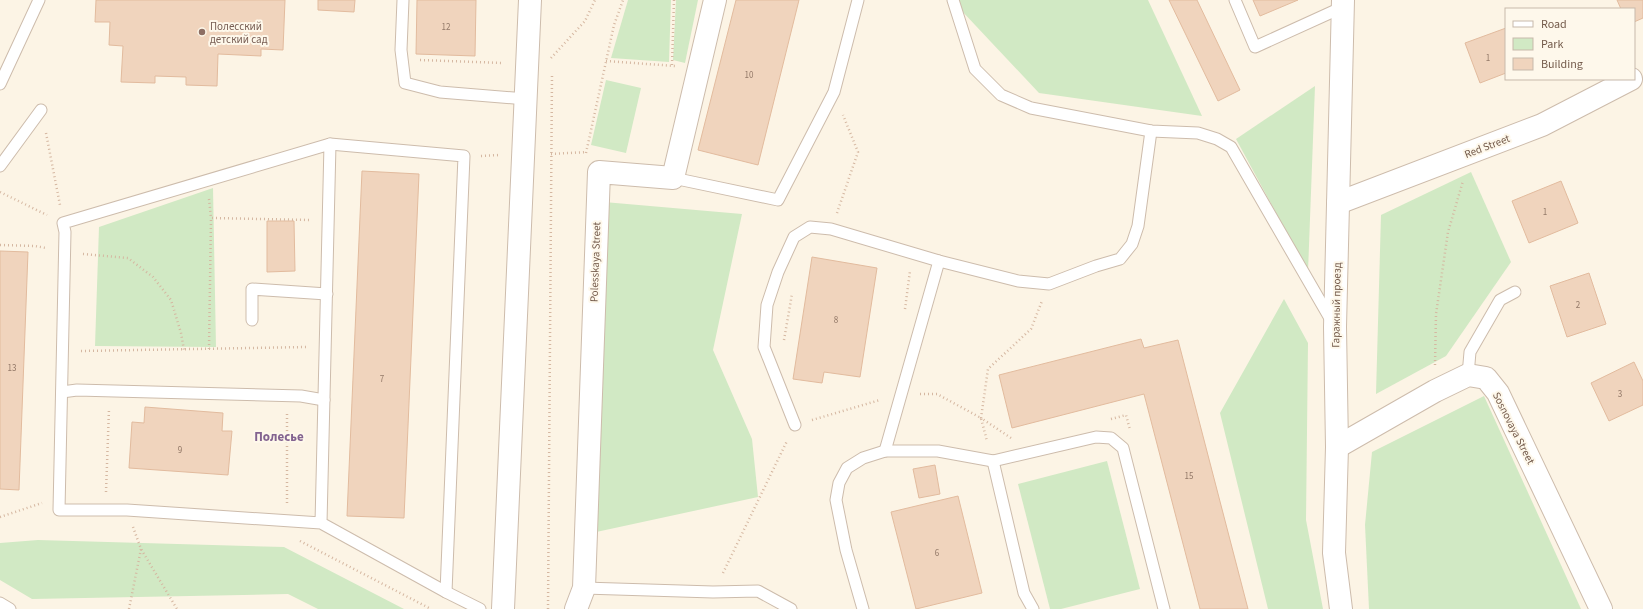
<svg xmlns="http://www.w3.org/2000/svg" width="1643" height="609" viewBox="0 0 1643 609" font-family="'Source Sans 3',sans-serif">
<style>
.green{fill:#d1e9c4}
.building{fill:#f0d4bd;stroke:#e2bb9e}
.lines{fill:none;stroke-linecap:round;stroke-linejoin:round}
.service-casing{stroke:#cdbcac;stroke-width:13}
.minor-casing{stroke:#cdbcac;stroke-width:24}
.path{stroke:#d5b7a1;stroke-width:2.5;stroke-dasharray:1 3;stroke-linecap:butt}
.service{stroke:#fff;stroke-width:11}
.minor{stroke:#fff;stroke-width:22}
.education-dot{fill:#8d6e63;stroke:#fef8eb;stroke-width:1.5}
.labels{text-anchor:middle;stroke-width:4;stroke-linejoin:round;paint-order:stroke}
.number-label{font-size:9px;fill:#937968}
.education-label{font-size:11px;fill:#785e54;stroke:#fef8eb;text-anchor:start}
.street-label{font-size:11px;fill:#745b4b;stroke:#fef8eb}
.quarter-label{font-size:13px;font-weight:bold;fill:#836390;stroke:#fef8eb}
</style>
<rect width="100%" height="100%" fill="#fcf4e5"/>
<g class="green">
<path d="M628 0H671L669 62 611 58Z"/>
<path d="M676 0H698L685 63 673 60Z"/>
<path d="M959 0H1148L1202 116 1039 93 961 10Z"/>
<path d="M606 80 641 88 626 153 591 145Z"/>
<path d="M1315 86 1308 272 1236 139Z"/>
<path d="M1471 172 1511 262 1446 356 1376 394 1381 215Z"/>
<path d="M213 188 216 347 95 346 99 227Z"/>
<path d="M604 202 742 214 713 350 752 439 758 497 587 534Z"/>
<path d="M1284 299 1308 343 1306 520 1323 609H1268L1220 413Z"/>
<path d="M1484 396 1581 609H1369L1365 525 1372 452Z"/>
<path d="M1107 461 1140 589 1061 609H1050L1018 484Z"/>
<path d="M38 540 284 547 404 609H318L288 594 32 599 0 580V543Z"/>
</g>
<g class="building">
<path d="M96 0H285L283 50 261 49V56L218 54 217 86 186 85V77L155 76V83L121 82 123 46 109 45 110 22H95Z"/>
<path d="M318 0H355L354 12 318 10Z"/>
<path d="M417 0H476L475 56 416 54Z"/>
<path d="M736 0H799L758 165 698 150Z"/>
<path d="M1169 0H1197L1240 90 1218 101Z"/>
<path d="M1253 0H1298L1260 16Z"/>
<path d="M1617 0H1643V18L1634 22V9H1621Z"/>
<path d="M1506 28V73L1480 83 1465 43Z"/>
<path d="M362 171 419 174 404 518 347 516Z"/>
<path d="M1561 181 1578 223 1529 243 1512 201Z"/>
<path d="M267 221H294L295 271 267 272Z"/>
<path d="M0 251 28 252 19 490 0 489Z"/>
<path d="M812 257 877 268 860 377 824 372 822 383 793 379Z"/>
<path d="M1589 273 1606 324 1567 337 1550 286Z"/>
<path d="M1141 339 1144 348 1178 340 1248 609H1200L1144 394 1012 428 999 375Z"/>
<path d="M1634 362 1643 381V405L1609 421 1591 383Z"/>
<path d="M145 407 223 413 222 431H232L228 475 129 468 132 422 144 423Z"/>
<path d="M935 465 940 494 919 498 913 469Z"/>
<path d="M958 496 982 593 916 609 891 512Z"/>
</g>
<g class="lines">
<g class="service-casing">
<g id="service">
<path d="M403 0 401 50 405 83 440 92 526 99"/>
<path d="M953 0 975 69 1001 95 1031 108 1151 131 1198 133 1217 139 1231 147 1331 320"/>
<path d="M1235 0 1255 47 1343 7"/>
<path d="M0 84 39 0"/>
<path d="M330 144 464 156 446 592"/>
<path d="M0 166 41 110"/>
<path d="M673 178 778 200 834 92 858 0"/>
<path d="M252 320V289L327 294"/>
<path d="M1468 375 1470 352 1500 300 1515 292"/>
<path d="M62 392 77 390 301 396 324 400"/>
<path d="M795 425 764 347 767 305 778 272 794 237 810 227 831 229 939 261 1018 281 1049 284 1096 266 1120 259 1132 244 1138 226 1151 131"/>
<path d="M885 451 939 261"/>
<path d="M993 461 1024 593 1033 609"/>
<path d="M321 523 330 144 63 223 65 232 59 510H127L321 523 446 592 480 609"/>
<path d="M584 588 713 592 758 591 791 609"/>
<path d="M0 603 10 609"/>
<path d="M863 609 846 550 836 500 839 483 847 468 863 458 885 451H938L993 461 1096 437 1111 438 1123 448 1164 609"/>
</g>
</g>
<g class="minor-casing">
<g id="minor">
<path d="M1338 203 1542 125 1631 79"/>
<path d="M1337 447 1435 391 1468 375 1486 378 1498 393 1601 609"/>
<path d="M503 609 530 0"/>
<path d="M576 609 584 588 599 172 673 178 715 0"/>
<path d="M1341 609 1334 553 1337 447 1335 327 1343 0"/>
</g>
</g>
<g class="path">
<path d="M551 58 585 21 595 0"/>
<path d="M420 60 503 63"/>
<path d="M606 61 675 66"/>
<path d="M672 65 674 0"/>
<path d="M46 133 60 205"/>
<path d="M586 153 614 25 623 0"/>
<path d="M551 154 587 152"/>
<path d="M481 156 500 155"/>
<path d="M0 192 47 215"/>
<path d="M209 199 211 218"/>
<path d="M837 213 858 152 843 115"/>
<path d="M0 245 35 246 46 248"/>
<path d="M83 254 128 258 153 277 171 300 181 333 184 350"/>
<path d="M905 309 910 271"/>
<path d="M784 340 792 294"/>
<path d="M209 349 211 218 311 220"/>
<path d="M81 351 307 347"/>
<path d="M1435 365 1436 314 1448 232 1463 181"/>
<path d="M920 394H937L981 418 987 441"/>
<path d="M1111 419 1126 415 1130 430"/>
<path d="M812 420 880 400"/>
<path d="M1011 438 981 418 988 369 1031 329 1042 301"/>
<path d="M106 492 109 409"/>
<path d="M287 503V414"/>
<path d="M0 517 42 503"/>
<path d="M133 527 141 549 177 609"/>
<path d="M300 541 431 609"/>
<path d="M723 573 787 441"/>
<path d="M129 609 141 549"/>
<path d="M548 609 552 74"/>
</g>
<use href="#service" class="service"/>
<use href="#minor" class="minor"/>
</g>
<circle class="education-dot" cx="202" cy="32" r="4"/>
<g class="labels">
<g class="number-label">
<text x="446" y="30">12</text>
<text x="1488" y="61">1</text>
<text x="749" y="78">10</text>
<text x="1545" y="215">1</text>
<text x="1578" y="308">2</text>
<text x="836" y="323">8</text>
<text x="12" y="371">13</text>
<text x="382" y="382">7</text>
<text x="1620" y="397">3</text>
<text x="180" y="453">9</text>
<text x="1189" y="479">15</text>
<text x="937" y="556">6</text>
</g>
<g class="education-label">
<text x="210" y="30">Полесский<tspan x="210" dy="13">детский сад</tspan></text>
</g>
<g class="street-label">
<text transform="translate(1487 146) rotate(-21)" y="4">Red Street</text>
<text transform="translate(595 262) rotate(-88)" y="4">Polesskaya Street</text>
<text transform="translate(1336 305) rotate(-89)" y="4">Гаражный проезд</text>
<text transform="translate(1514 428) rotate(63)" y="4">Sosnovaya Street</text>
</g>
<g class="quarter-label">
<text x="279" y="441">Полесье</text>
</g>
</g>
<rect x="1505" y="8" width="130" height="72" fill="#fef8eb" stroke="#c7b9ab"/>
<rect x="1513" y="21" width="20" height="6" fill="#ffffff" stroke="#c7b9ab"/>
<text x="1541" y="28" font-size="12" fill="#745b4b">Road</text>
<rect x="1513" y="38" width="20" height="12" fill="#d1e9c4" stroke="#c7b9ab"/>
<text x="1541" y="48" font-size="12" fill="#745b4b">Park</text>
<rect x="1513" y="58" width="20" height="12" fill="#f0d4bd" stroke="#c7b9ab"/>
<text x="1541" y="68" font-size="12" fill="#745b4b">Building</text>
</svg>
